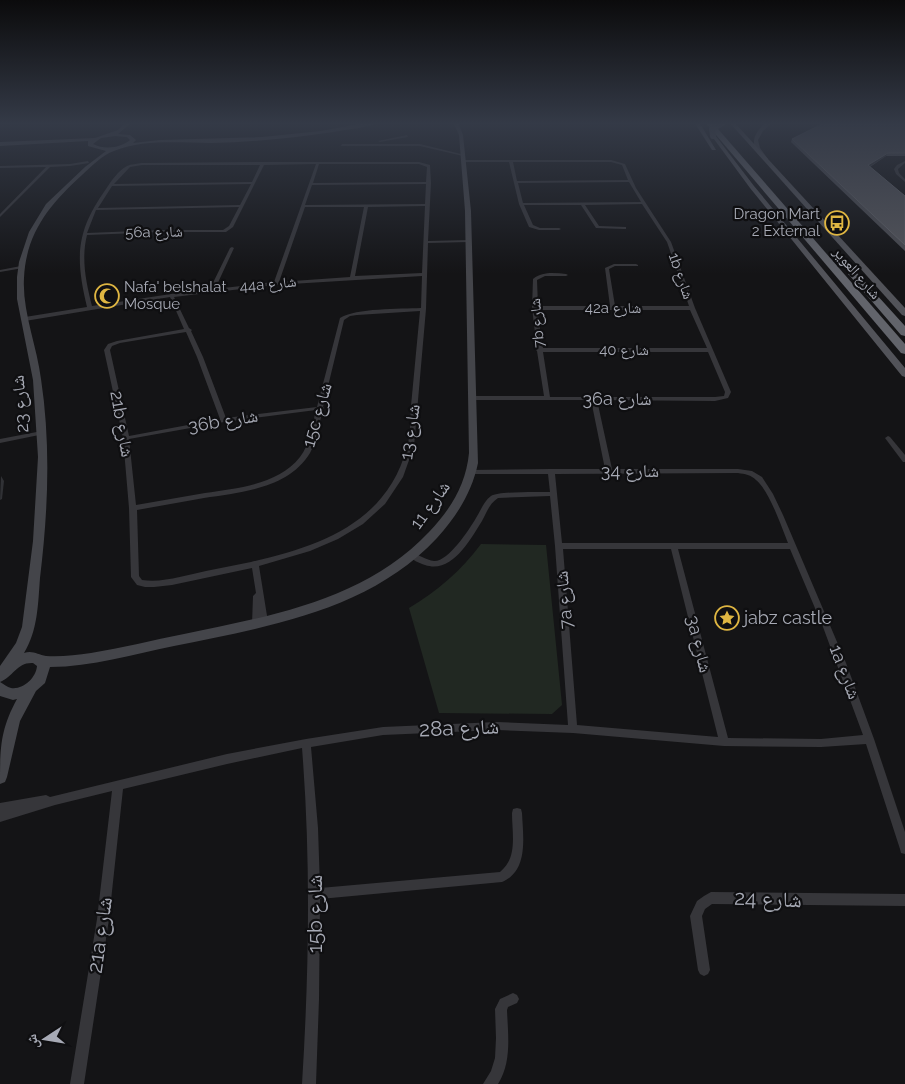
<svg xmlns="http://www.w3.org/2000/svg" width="905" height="1084" viewBox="0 0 905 1084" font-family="Raleway,'Noto Naskh Arabic',sans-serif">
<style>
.green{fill:#212822}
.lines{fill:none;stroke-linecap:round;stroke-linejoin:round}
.street{fill:#36363a;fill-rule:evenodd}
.secondary{fill:#44454a;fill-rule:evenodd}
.primary{fill:#525359;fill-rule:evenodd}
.highway{fill:#62646b;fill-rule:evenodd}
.primary-bridge{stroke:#525359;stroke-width:6}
.wall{fill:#4a4b51}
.shaded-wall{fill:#303135}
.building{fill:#54555b;stroke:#616369}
.labels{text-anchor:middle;stroke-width:4.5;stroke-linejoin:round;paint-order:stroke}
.far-poi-label{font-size:15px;fill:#a7aab5;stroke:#0f0f11;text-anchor:end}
.far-street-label{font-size:15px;fill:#a7aab5;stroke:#0f0f11}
.street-label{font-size:18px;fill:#a7aab5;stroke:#0f0f11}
.poi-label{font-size:18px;fill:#a7aab5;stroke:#0f0f11;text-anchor:start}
.near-street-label{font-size:21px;fill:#a7aab5;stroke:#0f0f11}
</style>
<rect width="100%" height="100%" fill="#141416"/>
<path class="green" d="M481 544 546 545 562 705 552 714 439 713 409 608C437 591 461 571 481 544Z"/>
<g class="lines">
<g class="street">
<path d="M45 122H85L84 123Z"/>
<path d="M199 122H233L200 124Z"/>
<path d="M407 135 408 137 380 142 378 141Z"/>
<path d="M342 144H420L465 155 463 156 420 146H341Z"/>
<path d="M463 160H611L625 164 636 188 671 242 695 308 731 392 728 398 715 401 597 400 612 469H738L752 471 762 477 773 494 783 515 846 663 874 739 905 832V854L901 853 900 849 866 744 821 747 724 746 573 733 497 730 383 735 311 747 318 828 320 888 500 872C518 858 512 833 512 813L513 809 517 808 521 809 522 813C523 836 529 871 502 882L320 899 319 999 316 1084H302C309 972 311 860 302 748L227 764 123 789 109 919 84 1084H70L97 919 112 791 55 805 0 822V803L46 795 50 797 227 754 306 739 383 727 497 722 568 725 555 546 550 496 498 498C489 504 487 512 482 521 470 540 452 574 425 565 419 563 412 560 408 555L412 552C419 555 426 560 434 561 448 562 469 530 476 518 481 510 484 501 491 496 499 491 539 492 550 492L548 474H472L469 472 470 470 551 469H605L591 400H473L470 398 473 396H544L537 351 536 350 537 349 532 308 533 279C543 271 555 273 566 274L568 275 566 276H545L537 280 538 306H610L605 268 614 264H636L638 265V266H615L609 269 615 306H689L667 242 642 204 585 205 599 226 626 227V229H624L596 228 581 205H524L533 225 540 228H559L561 229 559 230H539L529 227 519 204 509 162H462ZM513 162H611L622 165 628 180 517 181ZM629 182 641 202 523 203 518 183ZM538 310H690L707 348H543L539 322ZM543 352H708L725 392 724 396 715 397H550ZM738 473C745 474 751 475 756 480 769 490 782 528 788 543H562L555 474ZM563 549H671L718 737 577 725ZM678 549H790L823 627 863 735 821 739 728 738Z"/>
<path d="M88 161 89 163 70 166 50 167 0 217V214L46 167 0 168V166L70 164Z"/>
<path d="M905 161V163L898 169 899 173 905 179V182L896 174 894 169 897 165Z"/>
<path d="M262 162H419L430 165 431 183 428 241 469 240 471 241 469 242 428 243 426 309 414 446 403 477 385 504 363 524 338 539 310 551 259 566 268 622 267 624 264 625 260 623 259 626 256 627 253 626 252 624 253 596 256 593 252 568 172 585 154 587H145L137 585 131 577 129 508 123 438 104 350 108 344 117 341 184 329 170 297 25 321 22 319 25 317 87 307C75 257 76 231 106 189 111 181 118 171 127 166 131 164 137 164 142 163ZM316 164 274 282 215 289 234 248 232 247 230 248 210 289 171 294 92 306C86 282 81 259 87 235L162 232H226L233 227 264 165ZM319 164H419L427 167 426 182 313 183ZM142 165H260L252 182 114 184 130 167ZM251 184 240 205 98 208 112 186ZM426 184 425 204 305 205 312 185ZM425 206 422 273 355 276 368 207ZM239 207 229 226 223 230H162L87 233 96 210ZM305 207H364L350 277 279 282ZM422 276 421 308C400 309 356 308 340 318L317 407 226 418 203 357 191 331 192 330 189 328 174 297 274 285ZM420 311C417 342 414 374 411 406 410 419 411 434 407 447 387 523 320 546 251 562 236 565 221 568 206 571 186 575 164 583 142 580L139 576 137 510C159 506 182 502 204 498 241 492 288 489 310 453 317 440 319 424 323 409L324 408 323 407 344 320 350 316 357 315ZM186 332 197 357 220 419 129 436 110 350 112 346 120 343ZM316 410C312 426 310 444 300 457 278 485 237 488 205 493 182 497 159 501 136 505L129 439 224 422Z"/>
<path d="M21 266 23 267V268L0 272V270Z"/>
<path d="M42 431 44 432V434L0 443V439Z"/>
<path d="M888 436 890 437 905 455V462H903L885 438Z"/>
<path d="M711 892 905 894V906L712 904 705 909 702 916 710 970 708 974 704 976 700 974 698 970 690 916 697 901 704 896Z"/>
<path d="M513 993 517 995 519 999 517 1003 508 1007 507 1010C508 1035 512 1062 498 1084H483L491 1071 495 1058 496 1038 495 1009 500 999Z"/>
</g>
<g class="secondary">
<path d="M127 122H132L118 134 130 135 136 140 133 143 160 140 262 137 321 131 369 122H381C366 128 349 129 333 132 293 138 252 142 211 143 180 143 144 139 114 151 102 155 92 166 82 175 50 204 26 233 24 278 22 311 37 346 41 379 51 445 48 512 40 578 38 604 38 630 24 653 33 650 38 655 46 656 61 657 76 655 91 653 122 648 153 640 184 634 271 616 365 600 429 532 450 510 466 485 469 453L465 211 459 135 453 122H458L463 135 471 211 478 463C472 492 457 516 437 538 369 611 266 627 174 646 133 654 92 667 50 667L45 683 36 691 20 721 7 777 5 782 0 784C0 749 0 730 17 699L13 700 0 696V682C4 684 7 687 11 688 23 690 36 678 37 666L33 663C17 662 13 677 0 682V666L16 643 22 627 33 541 38 457 33 380 17 299V277L19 262 29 232 46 204 85 167 106 151 88 146V141L0 146V142L95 138 118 130ZM115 136 127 137 130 140C120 148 105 150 93 144L101 138Z"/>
<path d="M767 122H773L763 131 758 140 760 148 768 159 765 161C749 148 751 134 767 122Z"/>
</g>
<g class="primary">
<path d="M694 122H699L716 150H712Z"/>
<path d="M729 122H734L905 308V316L902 315Z"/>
<path d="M711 135H715L754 186 905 368V377L902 376 750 188Z"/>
</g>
<g class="highway">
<path d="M705 122H712L905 344V354L901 353Z"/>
<path d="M853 271 856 272 905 326V336L901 335 850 276 848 274Z"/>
</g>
<path class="primary-bridge" d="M713 136 712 129 724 122"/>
</g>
<path class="wall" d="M905 122V156H886L870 167 905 196V251L791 142 792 139Z"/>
<g class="shaded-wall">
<path d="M888 153 886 156 866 169 868 165Z"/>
<path d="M1 476 4 481 2 499 0 500Z"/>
</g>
<path class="building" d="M826 122H905V153H888L868 165 905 196V245L792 139Z"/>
<linearGradient id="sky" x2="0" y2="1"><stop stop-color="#0b0b0c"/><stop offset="0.45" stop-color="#343a47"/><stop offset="1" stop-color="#343a47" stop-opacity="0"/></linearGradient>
<rect width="905" height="274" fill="url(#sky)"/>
<defs>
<g id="bus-ring" transform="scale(1.25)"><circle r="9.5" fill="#0f0f11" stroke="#dfb642" stroke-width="1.5"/><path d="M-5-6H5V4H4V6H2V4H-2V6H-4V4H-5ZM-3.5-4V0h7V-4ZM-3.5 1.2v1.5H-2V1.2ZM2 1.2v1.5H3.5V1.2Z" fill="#dfb642"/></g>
<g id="mosque-ring" transform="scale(1.25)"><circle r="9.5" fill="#0f0f11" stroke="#dfb642" stroke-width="1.5"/><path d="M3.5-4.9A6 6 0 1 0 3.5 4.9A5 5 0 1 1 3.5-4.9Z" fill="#dfb642"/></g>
<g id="sight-ring" transform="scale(1.25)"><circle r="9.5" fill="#0f0f11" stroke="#dfb642" stroke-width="1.5"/><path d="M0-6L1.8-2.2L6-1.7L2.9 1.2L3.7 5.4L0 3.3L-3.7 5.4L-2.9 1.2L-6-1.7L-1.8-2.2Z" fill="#dfb642"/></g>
</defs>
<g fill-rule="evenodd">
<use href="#bus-ring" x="837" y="223"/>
<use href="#mosque-ring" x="107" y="296"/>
<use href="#sight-ring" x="727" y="618"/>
</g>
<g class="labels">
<g class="far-poi-label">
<text x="820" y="219">Dragon Mart<tspan x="820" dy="17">2 External</tspan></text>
<text x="124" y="292" text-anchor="start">Nafa' belshalat<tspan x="124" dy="17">Mosque</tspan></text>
</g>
<g class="far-street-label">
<text transform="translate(154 232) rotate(-1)" y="5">56a شارع</text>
<text transform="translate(857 273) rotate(49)" y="5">شارع العوير</text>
<text transform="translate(681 276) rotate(71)" y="5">1b شارع</text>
<text transform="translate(268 284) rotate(-5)" y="5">44a شارع</text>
<text x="613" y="313">42a شارع</text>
<text transform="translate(537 323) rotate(-95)" y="5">7b شارع</text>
<text x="624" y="355">شارع 40</text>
</g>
<g class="street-label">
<text x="617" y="405">36a شارع</text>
<text transform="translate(20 404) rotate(-95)" y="6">شارع 23</text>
<text transform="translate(317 415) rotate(-74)" y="6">15c شارع</text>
<text transform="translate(223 421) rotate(-9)" y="6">36b شارع</text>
<text transform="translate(122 424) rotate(80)" y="6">21b شارع</text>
<text transform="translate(410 432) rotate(-82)" y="6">شارع 13</text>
<text x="630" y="477">شارع 34</text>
<text transform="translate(430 505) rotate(-54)" y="6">شارع 11</text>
<text transform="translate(564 600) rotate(-95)" y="6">7a شارع</text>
<text transform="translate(699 644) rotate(76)" y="6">3a شارع</text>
<text transform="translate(845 672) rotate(69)" y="6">1a شارع</text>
</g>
<g class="poi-label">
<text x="744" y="624">jabz castle</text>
</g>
<g class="near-street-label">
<text transform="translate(459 728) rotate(-2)" y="7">28a شارع</text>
<text transform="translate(768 899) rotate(2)" y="7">شارع 24</text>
<text transform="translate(315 914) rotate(-90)" y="7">15b شارع</text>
<text transform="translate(100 935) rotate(-82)" y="7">21a شارع</text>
</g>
</g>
<g transform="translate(45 1039) rotate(258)" stroke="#0f0f11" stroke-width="4" paint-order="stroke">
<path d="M0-4L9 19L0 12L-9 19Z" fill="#a7aab5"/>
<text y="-8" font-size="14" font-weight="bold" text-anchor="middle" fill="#a7aab5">ش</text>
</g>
</svg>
